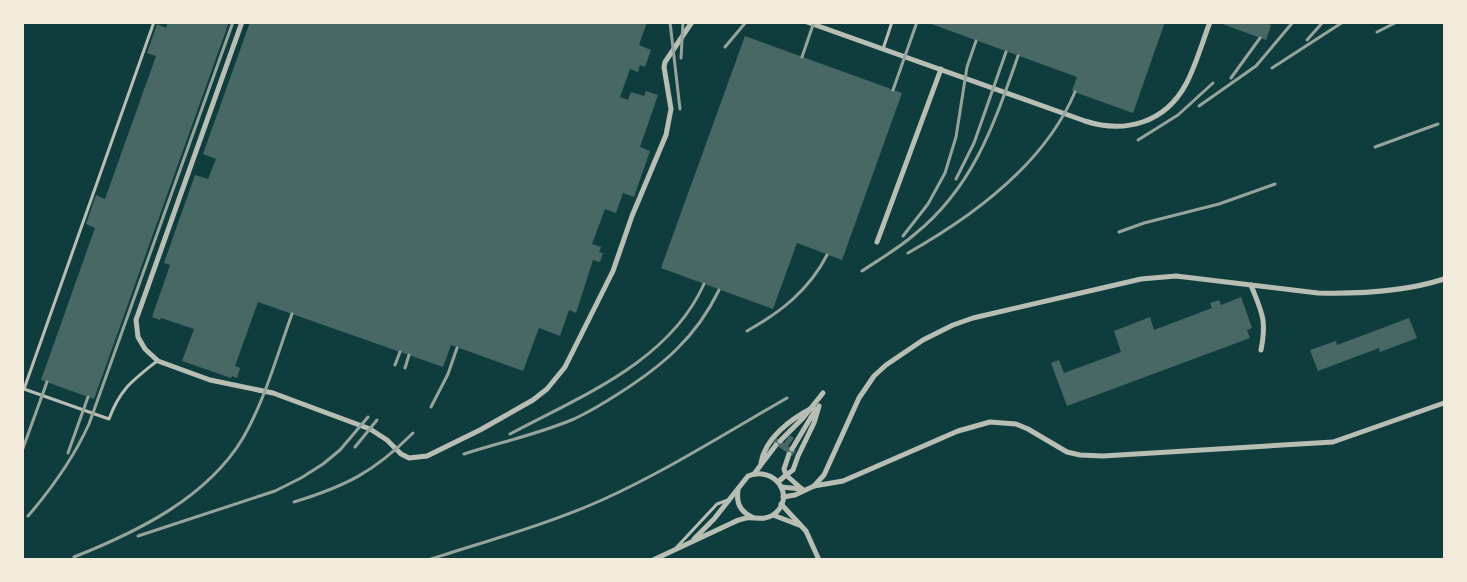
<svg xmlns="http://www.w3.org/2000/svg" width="1467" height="582" viewBox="0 0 1467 582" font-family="'Nunito Sans',sans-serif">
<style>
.building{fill:#486865}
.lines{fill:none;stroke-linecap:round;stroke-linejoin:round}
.service{stroke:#b8beb3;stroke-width:3}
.minor{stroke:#b8beb3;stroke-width:5}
.rail{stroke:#97a49c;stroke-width:3}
</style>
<rect width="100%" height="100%" fill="#0f3d3e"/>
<g class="building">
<path d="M168 22H229L94 399 41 380 95 228 86 224 96 195 105 199 156 56 147 53 157 24 166 28Z"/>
<path d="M250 22H647L639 45 651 50 645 67 640 65 638 72 630 69 620 97 628 100 631 92 644 96 646 91 658 95 640 147 650 151 634 197 623 193 616 213 605 209 592 244 601 247 599 252 603 253 600 262 593 260 576 313 569 310 560 336 539 328 523 371 451 345 443 367 258 302 235 366 240 368 237 378 232 376 231 378 182 361 194 329 161 318 160 320 152 317 170 265 164 263 195 175 208 179 216 159 203 154Z"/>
<path d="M926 22H1165L1133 113 1072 91 1077 77Z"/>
<path d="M1217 22H1263L1271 25 1266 40Z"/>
<path d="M745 36 902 93 842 260 797 243 773 309 661 268Z"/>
<path d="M1241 297 1252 328 1247 330 1250 338 1067 406 1051 363 1059 360 1064 373 1121 352 1114 331 1150 317 1154 330 1212 308 1210 303 1219 300 1221 305Z"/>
<path d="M1409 318 1417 338 1380 352 1379 348 1318 371 1310 350 1336 341 1337 345Z"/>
<path d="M790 435 794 438 788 446 796 451 792 456 773 443 776 438 784 443Z"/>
</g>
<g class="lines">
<g class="service">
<path d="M883 49 892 22"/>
<path d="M24 389 154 22"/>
<path d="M24 389 109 419C120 389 132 381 157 361"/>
<path d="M676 548 717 504 728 500"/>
</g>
<g class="minor">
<path d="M242 22 136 320 138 337 145 349 158 361 210 380 273 393 370 429 387 440 401 454 409 458 427 456 480 430 533 400 547 389 565 367 613 271 632 216 666 135 671 109 664 67 665 62 692 22"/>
<path d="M807 22 1085 121C1125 134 1165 123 1186 84 1196 65 1202 43 1210 22"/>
<path d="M877 242 941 69"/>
<path d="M1251 285C1262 313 1267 320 1261 350"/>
<path d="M780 441 803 418 823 393"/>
<path d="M792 449 816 409"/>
<path d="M761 463C765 438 791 419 812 408"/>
<path d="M754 474 776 445"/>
<path d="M778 482 786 475 784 469 789 454"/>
<path d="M814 486 824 475 859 398 874 376 886 365 923 340 953 325 973 318 1141 279 1176 276 1318 293C1359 294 1404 292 1444 279"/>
<path d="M781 487 802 489"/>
<path d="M803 490 786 475 793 470 798 456 814 423 819 406"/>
<path d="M738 491C736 503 741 512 752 517"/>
<path d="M783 497 795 495 814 486 843 481 958 431 990 422 1016 424 1028 429 1067 452 1080 455 1103 456 1333 442 1444 403"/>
<path d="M781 504 806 531 819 560"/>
<path d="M773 515 799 525"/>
<path d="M653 560 732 523C736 521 741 519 746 518 755 517 764 521 773 515 797 498 776 465 748 476L714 519 694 539"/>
</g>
<g class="rail">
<path d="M670 22 680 109"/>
<path d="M1377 32 1397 22"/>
<path d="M1307 40 1323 22"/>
<path d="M725 47 746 22"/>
<path d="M802 57 814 22"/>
<path d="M681 58 683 22"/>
<path d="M1272 68 1343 22"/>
<path d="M1231 78 1260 38"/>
<path d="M893 90 917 22"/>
<path d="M1199 106 1256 66 1293 22"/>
<path d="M1138 140 1178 115 1213 83"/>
<path d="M1375 147 1438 124"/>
<path d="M956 179 974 143 1006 52"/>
<path d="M1119 232 1144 223 1219 204 1275 184"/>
<path d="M903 236 928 204 945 173 956 137 967 67 976 41"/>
<path d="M908 253C972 217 1045 163 1075 92"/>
<path d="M862 271C880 259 899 248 915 234 974 186 994 124 1018 56"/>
<path d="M747 331C781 312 809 290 827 255"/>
<path d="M395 365 400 352"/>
<path d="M405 368 409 355"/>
<path d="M431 407 448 374 457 348"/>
<path d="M510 434C581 396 669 362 704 284"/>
<path d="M355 447 377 420"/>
<path d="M22 451 47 382"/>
<path d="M68 453 88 397"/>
<path d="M464 454C501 442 539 434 574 419 589 412 604 403 618 394 662 366 696 338 719 290"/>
<path d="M294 502C346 486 374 472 413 433"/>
<path d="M28 516C53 487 73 459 89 424L233 22"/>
<path d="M138 536 275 491 301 478 323 464 340 450 368 417"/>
<path d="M74 557C137 532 207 498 243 438 265 400 277 355 292 314"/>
<path d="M428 560C486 541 546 525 602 500 666 471 726 433 787 398"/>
</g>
</g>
<rect width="1467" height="582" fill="none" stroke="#f1e9da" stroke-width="48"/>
</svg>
